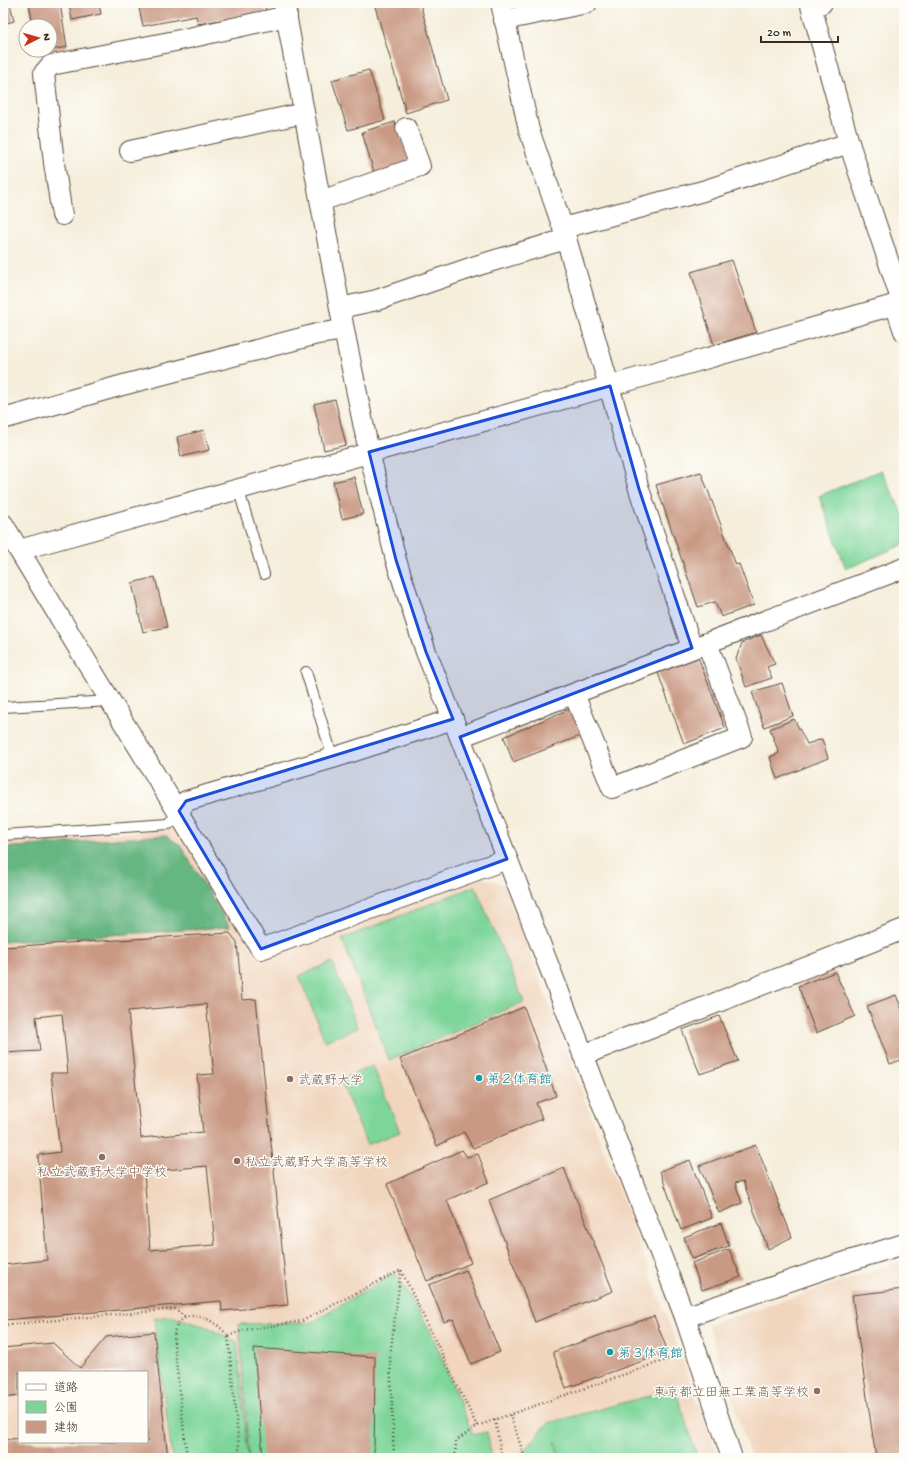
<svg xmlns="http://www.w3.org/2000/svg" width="907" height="1461" viewBox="0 0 907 1461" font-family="'Gochi Hand','Klee One',sans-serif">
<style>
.built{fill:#f1d5bd;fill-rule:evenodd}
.green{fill:#7dd59a;stroke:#5c805c}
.forest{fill:#66b682;stroke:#507050}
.building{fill:#c99983;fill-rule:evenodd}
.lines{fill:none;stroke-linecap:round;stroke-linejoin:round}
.lane-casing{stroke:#57473a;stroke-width:12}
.street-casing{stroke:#57473a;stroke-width:22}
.path{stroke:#57473a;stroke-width:2.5;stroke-dasharray:1 3;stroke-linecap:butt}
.lane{stroke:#fff;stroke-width:10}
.street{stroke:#fff;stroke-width:20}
.marked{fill:#1d4ed8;fill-opacity:0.2;stroke:#1d4ed8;stroke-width:3;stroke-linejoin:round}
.culture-dot{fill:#0f9aa8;stroke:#fdfcf7;stroke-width:1.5}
.education-dot{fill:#8d6e63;stroke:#fdfcf7;stroke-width:1.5}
.labels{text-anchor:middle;stroke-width:3;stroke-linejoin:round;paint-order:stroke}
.culture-label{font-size:13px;fill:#0d838f;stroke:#fdfcf7;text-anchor:start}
.education-label{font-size:13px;fill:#785e54;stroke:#fdfcf7;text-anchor:start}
</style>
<rect width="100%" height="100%" fill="#fdfcf7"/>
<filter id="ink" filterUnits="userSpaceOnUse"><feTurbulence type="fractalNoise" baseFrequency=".025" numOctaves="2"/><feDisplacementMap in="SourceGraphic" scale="8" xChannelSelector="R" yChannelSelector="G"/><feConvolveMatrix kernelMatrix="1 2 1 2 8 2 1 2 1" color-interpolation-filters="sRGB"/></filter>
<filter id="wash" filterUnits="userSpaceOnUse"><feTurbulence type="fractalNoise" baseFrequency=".012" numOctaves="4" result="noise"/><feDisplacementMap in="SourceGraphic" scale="16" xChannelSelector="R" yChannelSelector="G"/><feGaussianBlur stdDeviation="0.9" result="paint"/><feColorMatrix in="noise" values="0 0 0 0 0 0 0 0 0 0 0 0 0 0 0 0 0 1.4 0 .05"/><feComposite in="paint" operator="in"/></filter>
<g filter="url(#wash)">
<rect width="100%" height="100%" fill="#f5eedb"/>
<g class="built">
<path d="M170 829 184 839 258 957 478 877 504 884 719 1458H3V842ZM19 1372H147V1442H19Z"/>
<path d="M904 1261V1458H751L708 1325Z"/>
</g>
<g class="green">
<path d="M881 470 904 516V544L846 569 819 496Z"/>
<path d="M475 886 524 1002 389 1060 342 939Z"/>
<path d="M332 962 358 1028 325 1041 299 976Z"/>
<path d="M373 1066 400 1132 367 1145 340 1079Z"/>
<path d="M395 1273 431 1332 473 1435 487 1432 492 1458H249L239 1324 311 1323Z"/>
<path d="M170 1316 204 1326 237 1342 248 1458H172L154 1319Z"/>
<path d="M675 1389 698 1458H561L554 1440 560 1458H517L548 1423Z"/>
</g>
<path class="forest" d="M165 835 180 845 230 927 3 942V848Z"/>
<g id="blocks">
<g class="building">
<path d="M3 3H10L14 21 3 24Z"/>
<path d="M29 3H60L67 47 50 50V26H33Z"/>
<path d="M69 3H99L101 14 72 20Z"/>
<path d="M138 3H265L266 12 198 24 196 16 143 26Z"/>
<path d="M374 3H420L447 100 406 113Z"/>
<path d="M369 70 385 120 348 130 332 80Z"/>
<path d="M395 122 410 164 375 176 362 132Z"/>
<path d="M732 260 756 332 714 345 691 272Z"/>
<path d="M335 399 346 445 324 450 314 404Z"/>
<path d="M204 430 209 450 181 457 177 437Z"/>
<path d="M701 472 736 565 739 564 754 605 721 617 715 602 698 607 656 485Z"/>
<path d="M354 477 363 514 342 519 333 482Z"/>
<path d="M155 577 167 627 143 632 132 583Z"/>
<path d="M761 635 775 664 767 667 772 678 746 687 736 659 742 643Z"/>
<path d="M698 657 725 728 684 744 658 673Z"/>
<path d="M782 683 793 716 764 727 752 692Z"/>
<path d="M574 707 585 734 513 762 504 737Z"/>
<path d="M794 719 807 744 822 739 828 758 777 779 770 757 779 753 770 729Z"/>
<path d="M230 933 237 942 242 1000 256 999 288 1305 222 1311 221 1301 4 1320 3 1265 47 1260 38 1155 60 1152 51 1073H68L62 1014 36 1017 40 1051 3 1053V947ZM206 1004 214 1074 197 1075 203 1132 141 1138 128 1011ZM207 1166 215 1245 150 1250 144 1172Z"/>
<path d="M835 972 855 1016 816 1033 798 986Z"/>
<path d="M896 995 904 1014V1059L890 1064 867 1006Z"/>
<path d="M524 1007 556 1096 536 1103 542 1119 473 1148 464 1132 437 1146 400 1059Z"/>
<path d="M719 1016 738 1061 700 1074 682 1030Z"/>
<path d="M756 1145 792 1237 768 1249 743 1181 735 1183 742 1203 719 1213 699 1166Z"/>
<path d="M462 1150 467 1157 478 1154 489 1182 447 1200 471 1263 427 1281 387 1184Z"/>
<path d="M690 1160 712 1218 681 1230 660 1171Z"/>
<path d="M564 1168 613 1291 535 1322 489 1200Z"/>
<path d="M721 1223 729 1246 692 1259 684 1237Z"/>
<path d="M729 1249 741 1277 702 1290 692 1263Z"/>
<path d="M466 1270 500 1352 471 1364 453 1319 444 1322 429 1285Z"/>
<path d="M904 1289V1458H876L852 1295Z"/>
<path d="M654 1316 668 1352 566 1388 553 1352Z"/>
<path d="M154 1332 168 1458H3V1440L19 1438V1442H147V1372H19V1396L3 1398V1348L53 1343 80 1368 106 1337Z"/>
<path d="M254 1348 375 1357 374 1458H263Z"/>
</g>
</g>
</g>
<g filter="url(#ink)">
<use href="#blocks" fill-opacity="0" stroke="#57473a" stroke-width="1"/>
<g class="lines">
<g class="lane-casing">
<g id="lane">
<path d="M238 488 264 574"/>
<path d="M306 672 333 758"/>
<path d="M3 707 111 701"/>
<path d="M3 835 169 824 179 811"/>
</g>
</g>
<g class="street-casing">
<g id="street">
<path d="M284 3 344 330 369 452 396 560 426 652 453 719 685 1317 732 1458"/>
<path d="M501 3 529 130 563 228 639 489 692 648"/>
<path d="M822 3 811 6 849 143 902 302"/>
<path d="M504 20 587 3"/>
<path d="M130 151 304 113"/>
<path d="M321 201 420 166 406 128"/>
<path d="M62 215 54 163 44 73 51 65 175 41 287 16"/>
<path d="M563 228 703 191 849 143"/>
<path d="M895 304 904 331"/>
<path d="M340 308 377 300 479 265 566 239"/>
<path d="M3 419 123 385 317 334 344 330"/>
<path d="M3 524 261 949 507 859"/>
<path d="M19 550 610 386 904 302"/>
<path d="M574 694 612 788 742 737 707 643"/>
<path d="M460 737 904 568"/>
<path d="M179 811 186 801 333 758 453 719"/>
<path d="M583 1055 904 929"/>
<path d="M685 1317 836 1265 904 1244"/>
</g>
</g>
<g class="path">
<path d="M3 1325 175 1309 185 1317"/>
<path d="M228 1336 244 1330 302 1321 401 1270 477 1426"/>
<path d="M510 1415 525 1458"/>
<path d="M495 1420 502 1458"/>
<path d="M187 1458 174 1343C174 1339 174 1334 175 1330 181 1312 200 1313 214 1323 219 1326 224 1331 228 1336L240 1458"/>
<path d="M394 1458 390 1356 401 1270"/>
<path d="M455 1458 456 1441 477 1426 674 1357"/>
</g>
<use href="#lane" class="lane"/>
<use href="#street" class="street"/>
</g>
</g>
<path class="marked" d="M610 386 639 489 692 648 460 737 507 859 261 949 179 811 186 801 453 719 426 652 396 560 369 452Z"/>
<g class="culture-dot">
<circle cx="479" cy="1078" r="4"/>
<circle cx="610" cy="1352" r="4"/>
</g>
<g class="education-dot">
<circle cx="290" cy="1079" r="4"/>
<circle cx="102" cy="1157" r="4"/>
<circle cx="237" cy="1161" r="4"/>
<circle cx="817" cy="1391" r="4"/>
</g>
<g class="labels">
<g class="culture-label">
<text x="487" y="1083">第２体育館</text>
<text x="618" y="1357">第３体育館</text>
</g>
<g class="education-label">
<text x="298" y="1084">武蔵野大学</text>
<text x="245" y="1166">私立武蔵野大学高等学校</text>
<text x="102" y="1176" text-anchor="middle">私立武蔵野大学中学校</text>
<text x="809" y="1396" text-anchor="end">東京都立田無工業高等学校</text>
</g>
</g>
<rect width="907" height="1461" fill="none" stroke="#fdfcf7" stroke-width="16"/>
<rect x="18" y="1371" width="130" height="72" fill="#fdfcf7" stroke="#afa8a0"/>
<rect x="26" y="1384" width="20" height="6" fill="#ffffff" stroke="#afa8a0"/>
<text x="54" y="1391" font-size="12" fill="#3b2a1e">道路</text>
<rect x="26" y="1401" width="20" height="12" fill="#7dd59a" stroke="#afa8a0"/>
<text x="54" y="1411" font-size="12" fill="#3b2a1e">公園</text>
<rect x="26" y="1421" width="20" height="12" fill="#c99983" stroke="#afa8a0"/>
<text x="54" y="1431" font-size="12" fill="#3b2a1e">建物</text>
<g transform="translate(38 38) rotate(84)"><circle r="19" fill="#fdfcf7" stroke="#afa8a0"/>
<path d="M0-3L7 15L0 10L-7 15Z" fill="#c8321e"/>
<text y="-6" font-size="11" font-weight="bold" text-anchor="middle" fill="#3b2a1e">N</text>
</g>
<path d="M761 36v6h77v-6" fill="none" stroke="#3b2a1e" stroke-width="2"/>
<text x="767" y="36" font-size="12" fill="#3b2a1e" stroke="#fdfcf7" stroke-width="3" paint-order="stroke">20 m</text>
</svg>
